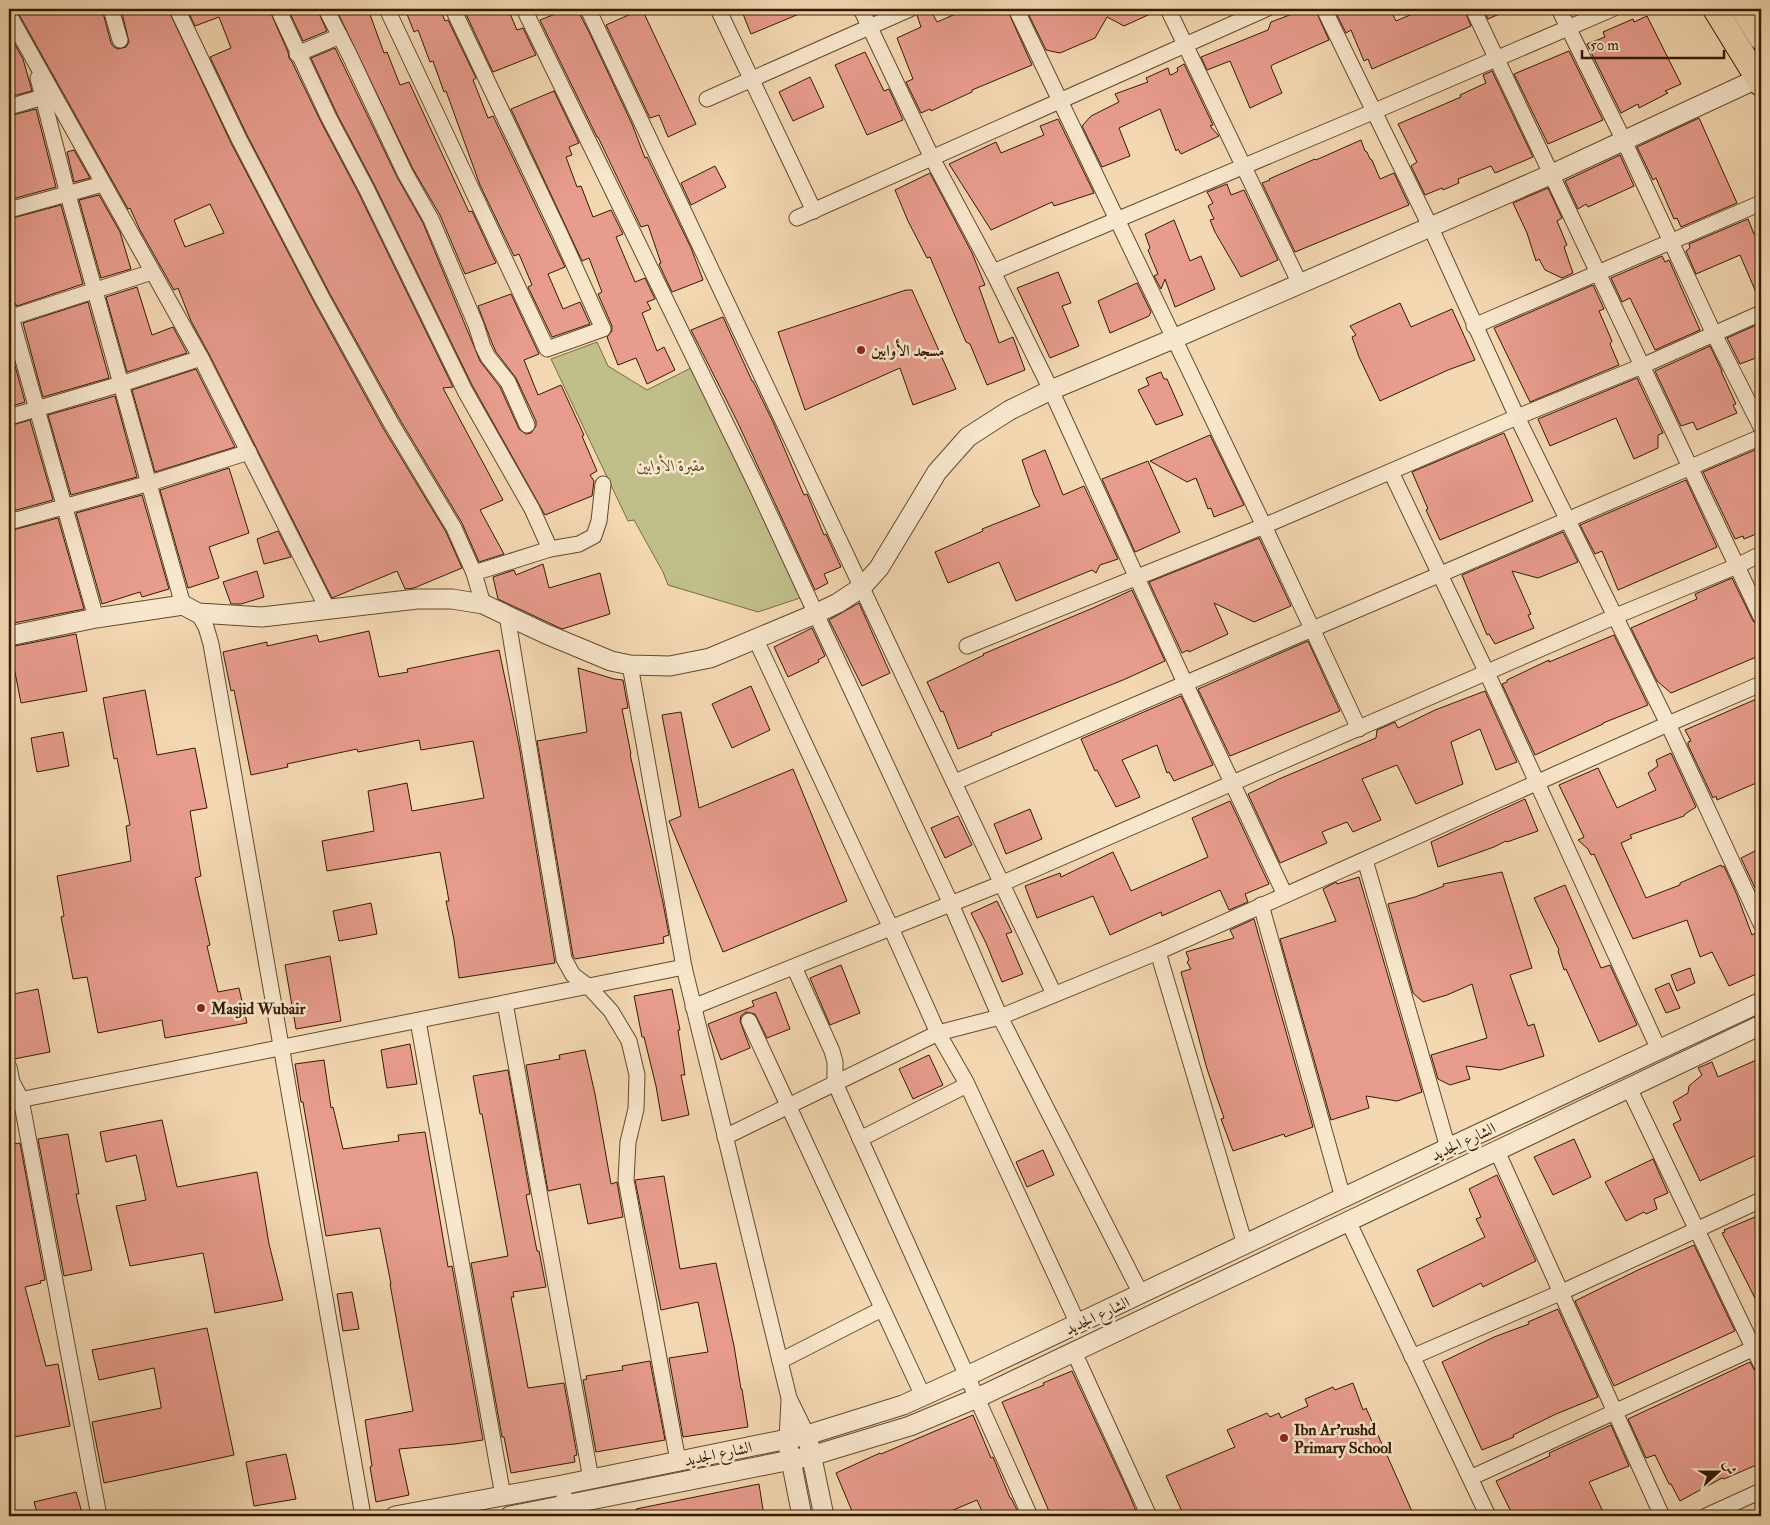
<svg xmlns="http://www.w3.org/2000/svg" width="1770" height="1525" viewBox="0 0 1770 1525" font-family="'IM FELL Double Pica',Amiri,serif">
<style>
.green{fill:#c0be89;stroke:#7a6c44}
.building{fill:#e89c8d;stroke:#341b00;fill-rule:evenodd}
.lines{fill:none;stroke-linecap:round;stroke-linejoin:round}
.minor-casing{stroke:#644a2c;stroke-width:17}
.tertiary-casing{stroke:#644a2c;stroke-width:21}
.trunk-casing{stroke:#341b00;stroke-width:26}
.minor{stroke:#f8e6cd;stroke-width:15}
.tertiary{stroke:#f8e6cd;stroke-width:19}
.trunk{stroke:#f4d8b2;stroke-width:24}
.poi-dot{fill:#8f2418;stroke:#f8e6cd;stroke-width:2}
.labels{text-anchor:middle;stroke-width:5;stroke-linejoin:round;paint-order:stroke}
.poi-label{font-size:16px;font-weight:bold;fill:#341b00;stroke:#f8e6cd;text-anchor:start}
.park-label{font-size:16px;font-style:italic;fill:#5e4c29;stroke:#f8e6cd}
.street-label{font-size:16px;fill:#341b00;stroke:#f8e6cd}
</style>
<rect width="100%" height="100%" fill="#f4d8b2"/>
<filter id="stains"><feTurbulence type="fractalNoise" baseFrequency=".004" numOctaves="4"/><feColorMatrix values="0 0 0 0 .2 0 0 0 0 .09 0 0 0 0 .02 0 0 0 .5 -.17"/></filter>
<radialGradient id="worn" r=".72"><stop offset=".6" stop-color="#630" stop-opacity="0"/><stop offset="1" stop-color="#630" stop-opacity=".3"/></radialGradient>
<path class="green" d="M597 342 608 366 647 390 693 367 803 597 758 612 668 585 663 572 634 520 628 521 551 359Z"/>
<g class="building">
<path d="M16 9H102L111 43 114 47 118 49 126 47 129 42 121 9H168L231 143 314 302 383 428 446 532 462 568 414 588 405 589 397 571 332 598 209 354 191 321 178 288 174 290 140 230 130 208 128 209ZM210 204 224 233 185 247 174 220Z"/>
<path d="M187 9H269L288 52 289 58 292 62 321 122 358 192 453 387 443 388 503 500 480 510 504 554 479 562 462 523 399 418 330 294 247 135 210 57 231 48 219 17 195 26Z"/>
<path d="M288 9H317L327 31 303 41Z"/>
<path d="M336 9H368L384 53 387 52 400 85 409 82 469 212 472 211 496 263 465 274 440 215 413 169Z"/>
<path d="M405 9H440L445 21 448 20 476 78 473 80 488 118 493 116 565 267 548 274 563 309 580 302 590 324 552 337 528 287 532 285 519 254 514 256 480 185 446 91 444 92 433 61 430 62 418 30 414 32Z"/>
<path d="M472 9H508L517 30 523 28 536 55 493 72 465 12Z"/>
<path d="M568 9H577L589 32 632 124 645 158 647 157 691 248 703 280 672 292 659 264 661 263 648 225 641 227 598 137H597L540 20Z"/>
<path d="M642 9 696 124 668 137 659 115 650 118 606 25Z"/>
<path d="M741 9H811L751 34Z"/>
<path d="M930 9 937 22 967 9H1007L1032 65 972 90V92L931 111 930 109 921 113 906 82 913 79 897 38 921 27 917 15Z"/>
<path d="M1026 9H1159V10L1124 26 1107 17 1095 38 1060 53 1046 50Z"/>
<path d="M1305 9H1315L1329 40 1272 65 1271 67 1282 93 1250 108 1230 61 1207 70 1201 57 1268 30 1271 22Z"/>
<path d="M1334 9H1390L1396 21 1424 9H1464L1471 26 1372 69 1368 59 1364 61 1351 30 1346 33Z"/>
<path d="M1483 9H1511L1488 19Z"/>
<path d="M1647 16 1681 84 1665 91 1668 93 1639 108 1638 104 1621 113 1587 44 1605 37 1603 32 1633 19 1634 22Z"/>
<path d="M9 34 23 59 32 91 9 97Z"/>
<path d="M335 48 397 177 423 223 480 361 500 387 519 429 526 434 531 433 536 426V421L516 378 496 352 492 343 478 306 511 294 539 354 524 360 538 395 561 385 584 435 582 436 597 471 590 475 594 481 592 496 545 515 472 385 374 184 337 114 311 58Z"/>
<path d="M1569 51 1603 120 1548 144 1514 74Z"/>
<path d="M865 52 884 91 889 89 903 120 867 135 835 65Z"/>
<path d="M1184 64 1213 125 1210 126 1219 136 1181 154 1178 149 1176 151 1160 109 1119 128 1130 156 1102 167 1082 126 1091 116 1119 102 1115 94 1148 82 1146 78 1168 68 1170 75 1173 74 1178 71 1177 68Z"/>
<path d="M1492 71 1533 157 1495 173 1491 166 1458 179 1459 183 1443 190 1442 188 1425 195 1411 166 1417 162 1398 124 1461 97 1460 95 1486 83 1483 75Z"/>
<path d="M810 77 824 107 793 121 779 92Z"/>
<path d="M554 91 579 143 569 147 572 155 566 157 577 187 581 186 593 217 611 210 623 234 616 237 635 282 645 278 655 299 647 302 651 309 642 313 657 351 664 347 675 370 647 384 636 358 618 365 607 337 612 331V326L598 294 602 292 589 258 582 261 511 109Z"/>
<path d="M36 109 56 187 9 200V116Z"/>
<path d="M1699 118 1737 203 1681 227 1677 218 1674 219 1656 178 1653 180 1637 147Z"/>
<path d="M1058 119 1094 193 1054 206 1052 202 991 230 949 164 996 142 1001 153 1044 135 1040 126Z"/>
<path d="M1361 140 1365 151 1367 152 1370 159 1372 160 1380 179 1394 173 1409 205 1295 252 1262 183 1270 180 1269 179 1315 159 1316 160Z"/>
<path d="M74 150 90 178 74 182 67 152Z"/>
<path d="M1620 155 1634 186 1588 207 1586 204 1578 209 1565 181Z"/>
<path d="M715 166 726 187 691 205 681 183Z"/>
<path d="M930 173 972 253 985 285 979 287 999 343 1013 337 1025 370 987 385 970 344 966 342 930 257 927 258 908 221 895 190Z"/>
<path d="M1227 184 1231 195 1244 190 1278 260 1241 277 1215 232 1210 220 1214 219 1208 206 1213 203 1207 192Z"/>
<path d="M1548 188 1562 218 1557 221 1567 245 1564 247 1573 273 1562 278 1545 270 1539 259 1536 261 1527 233 1513 203Z"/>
<path d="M99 195 120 232 131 269 101 278 79 200Z"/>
<path d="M61 205 83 284 17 306 15 303 9 301V219Z"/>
<path d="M1748 219 1754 234 1761 232V304L1740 255 1696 274 1686 251 1690 248 1689 244Z"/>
<path d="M1174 220 1190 261 1201 256 1215 289 1175 307 1165 279 1161 289 1154 276 1158 274 1148 250 1150 248 1145 234Z"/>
<path d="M1662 256 1665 262 1669 260 1700 330 1655 350 1630 298 1622 302 1611 278Z"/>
<path d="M1058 272 1071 303 1062 306 1079 346 1050 358 1017 288Z"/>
<path d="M1137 283 1151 312 1149 316 1110 333 1098 301Z"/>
<path d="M1593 285 1604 309 1599 311 1612 341 1610 344 1619 365 1530 402 1494 328Z"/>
<path d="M137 287 152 335 173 327 187 353 127 372 106 297Z"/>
<path d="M906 290H912L956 389 913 405 900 368 805 410 778 332Z"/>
<path d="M88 302 109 378 43 397 23 323Z"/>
<path d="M1400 303 1411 327 1452 309 1475 360 1448 370 1380 401 1359 357 1352 337 1356 335 1350 326Z"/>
<path d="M723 317 752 381H753L773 422 804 495 807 494 824 535 826 534 841 567 824 574 828 583 815 590 737 421 691 330Z"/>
<path d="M1761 323V356L1740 364 1727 338Z"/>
<path d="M9 344 25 402 9 407Z"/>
<path d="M1710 346 1722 371H1721L1736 404 1733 405 1737 413 1697 430 1693 422 1681 426 1655 371Z"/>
<path d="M196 369 235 447 155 472 132 390Z"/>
<path d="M1161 372 1164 379H1167L1183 415 1156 425 1138 390 1149 385 1146 378Z"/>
<path d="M1637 378 1663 433 1658 435V448L1634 459 1616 418 1550 446 1538 419Z"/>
<path d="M115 396 137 477 71 495 48 415Z"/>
<path d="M30 420 53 500 9 512V426Z"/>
<path d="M1504 433 1533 501 1440 540 1426 510 1428 509 1412 472Z"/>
<path d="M1210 435 1244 505 1214 517 1211 508 1208 509 1196 478 1187 482 1150 461Z"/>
<path d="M1757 449 1761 458V532L1744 539 1743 536 1735 539 1703 472Z"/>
<path d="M1045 450 1063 495 1084 486 1118 559 1100 565 1096 573 1092 570 1016 601 999 562 948 583 935 552 983 531 982 529 1040 506 1034 495 1022 460Z"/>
<path d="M1148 461 1180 532 1135 552 1102 479Z"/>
<path d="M229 468 249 533 209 547 219 578 188 588 160 490Z"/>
<path d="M1686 480 1717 547 1618 590 1602 551 1595 554 1580 525Z"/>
<path d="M142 495 169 589 142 597 140 592 102 604 76 513Z"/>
<path d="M58 518 84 609 9 624V531Z"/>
<path d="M278 531 291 557 264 564 257 539Z"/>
<path d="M1563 532 1578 562 1538 578 1512 571 1531 614 1528 615 1534 628 1495 644 1489 634 1487 635 1462 575Z"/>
<path d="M1259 538 1291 606 1254 622 1214 603 1228 634 1189 652 1188 650 1182 653 1149 582Z"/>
<path d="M543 564 549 588 600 573 610 614 562 629 498 599 493 577 514 570 516 575Z"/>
<path d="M257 571 264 597 241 604H231L223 582Z"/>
<path d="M1732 578 1753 621 1761 628V655L1671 693 1657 681 1631 628 1697 599 1695 594Z"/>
<path d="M1132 590 1165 661 1123 680 991 733 992 735 958 749 943 711 941 712 927 682 984 655 983 654 1093 608Z"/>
<path d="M859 603 890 673 862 686 829 620Z"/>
<path d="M812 628 825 656 818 660 819 662 788 677 774 647Z"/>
<path d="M369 631 379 677 408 672 407 669 499 650 519 745 555 963 459 978 454 940 446 901H449L440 852 327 871 322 841 374 831 368 791 407 783 412 811 484 798 473 741 421 750 419 740 358 752 357 749 287 764 288 767 251 775 234 690 231 691 223 652 267 642V646L317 635 319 642Z"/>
<path d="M76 634 87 691 21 703 10 647Z"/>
<path d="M1614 635 1648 705 1603 723V724L1535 755 1502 684 1507 682V680L1549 660V662Z"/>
<path d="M1308 641 1340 711 1230 756 1198 689Z"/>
<path d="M578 668 614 679 623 680 628 708 622 709 631 754H630L663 903 669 935 663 937 664 943 575 959 573 956 537 741 587 732Z"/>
<path d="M751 686 770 730 732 748 712 704Z"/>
<path d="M145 690 157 755 195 748 207 808 190 811 201 876 195 878 210 945 207 946 218 992 239 988 247 1023 165 1038 162 1020 98 1033 87 977 73 979 61 917 64 916 57 876 131 861 126 826 130 825 117 758 114 759 103 698Z"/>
<path d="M1485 691 1517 762 1496 770 1480 729 1451 742 1463 784 1416 804 1397 765 1362 779 1381 820 1353 832 1347 822 1322 832 1327 843 1280 863 1248 794 1279 779 1376 738 1377 730 1395 722 1398 728 1435 710Z"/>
<path d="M1181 696 1213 765 1174 781 1169 772 1167 773 1157 745 1122 760 1140 797 1116 807 1097 770 1095 771 1081 739Z"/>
<path d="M1761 697V781L1717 800 1716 796 1713 798 1688 745V742L1691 741 1685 730Z"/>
<path d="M681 712 699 808 793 769 847 901 723 952 669 821 681 816 662 715Z"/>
<path d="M63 732 69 766 37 772 31 738Z"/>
<path d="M1671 753 1696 807 1685 814 1684 816 1630 835 1632 838 1621 843 1646 898 1680 885V883L1721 865 1722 867 1724 866 1737 895 1752 935 1757 932 1761 933V972L1729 986 1712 952 1700 957 1687 920 1633 939 1594 854 1591 855 1588 849 1578 840 1584 837 1559 785 1598 768 1617 808 1656 790 1648 773 1658 766 1656 760Z"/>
<path d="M1525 799 1538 831 1507 842 1506 841 1494 847 1438 867 1431 842Z"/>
<path d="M1230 801 1269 884 1245 894 1248 902 1229 910 1220 890 1162 916 1161 912 1110 935 1093 896 1037 918 1025 886 1060 873 1061 877 1113 852 1131 891 1208 857 1192 818Z"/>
<path d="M1030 809 1042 839 1006 854 994 824Z"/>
<path d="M958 816 972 845 945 858 931 828Z"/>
<path d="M1761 848V885L1755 888 1741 858Z"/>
<path d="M1502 872 1532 968 1510 975 1528 1026 1534 1024 1544 1056 1500 1070 1466 1066 1470 1079 1450 1085 1438 1079 1431 1055 1487 1038 1472 984 1447 995 1423 1002 1413 993 1388 904 1415 897 1444 886 1443 884Z"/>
<path d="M1359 877 1422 1092 1397 1101 1366 1096 1369 1108 1331 1120 1280 939 1336 921 1323 889 1336 882 1337 884Z"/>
<path d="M1565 885 1601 968 1610 965 1637 1025 1599 1042 1566 969 1564 970 1558 951 1559 950 1534 898Z"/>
<path d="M997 901 1012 932 1006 934 1023 974 1002 982 986 943 971 913Z"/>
<path d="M371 903 377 934 339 941 333 911Z"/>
<path d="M1254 919 1313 1127 1285 1137 1284 1134 1233 1151 1221 1119 1224 1118 1207 1069 1181 972 1191 969 1187 962 1189 960 1186 952 1234 938 1230 930Z"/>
<path d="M330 956 341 1021 296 1029 285 965Z"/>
<path d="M841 965 860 1013 830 1025 810 978Z"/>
<path d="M1690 968 1695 983 1677 991 1671 975Z"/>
<path d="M1669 983 1680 1008 1666 1013 1655 989Z"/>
<path d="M38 989 50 1052 14 1059 9 1038V995Z"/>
<path d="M672 989 680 1030H678L685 1075H681L689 1115 662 1121 656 1086 644 1037H642L634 996Z"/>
<path d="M776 992 790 1029 767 1038 755 1014 746 1012 741 1016 740 1021 750 1048 721 1060 708 1024 754 1006 752 1001Z"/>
<path d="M410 1044 417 1084 387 1088 381 1050Z"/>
<path d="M585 1050 595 1094 611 1184 617 1182 623 1217 588 1224 580 1184 548 1191 526 1065 560 1059 559 1055Z"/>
<path d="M929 1055 943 1085 913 1099 899 1069Z"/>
<path d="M1761 1058V1153L1700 1181 1673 1124 1681 1120 1673 1102 1688 1093 1689 1086 1702 1075 1698 1068 1712 1062 1718 1077Z"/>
<path d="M324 1060 331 1108 333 1107 343 1149 399 1141 398 1135 425 1132 448 1267 452 1266 483 1440 455 1444 399 1449 409 1495 376 1502 370 1467 372 1466 365 1420 413 1411 390 1284H391L380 1228 326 1236 303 1102H301L295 1064Z"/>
<path d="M508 1070 530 1194 526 1195 537 1251H539L546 1287 513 1292 514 1297H511L519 1339 528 1388 564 1383 577 1455 574 1456 575 1462 511 1473 504 1437H502L471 1263 508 1256 482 1114H480L473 1076Z"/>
<path d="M162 1120 177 1187 257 1172 269 1244 283 1300 215 1313 203 1253 130 1266 116 1206 146 1200 136 1155 106 1162 100 1132Z"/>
<path d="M68 1134 79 1194H76L92 1270 64 1276 38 1139Z"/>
<path d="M1574 1139 1591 1177 1553 1195 1534 1157Z"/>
<path d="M20 1143 45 1280 40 1281 41 1283 25 1287 46 1366 58 1364 70 1426 9 1438V1145Z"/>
<path d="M1043 1150 1054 1175 1027 1187 1016 1162Z"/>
<path d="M1653 1159 1668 1193 1654 1199 1657 1209 1646 1214 1644 1212 1626 1221 1605 1182Z"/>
<path d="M1497 1175 1536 1261 1483 1287 1481 1283 1433 1307 1417 1270 1485 1237 1476 1219 1481 1217 1469 1189Z"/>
<path d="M664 1176 680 1269 716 1263 734 1346 741 1389H742L748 1427 683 1437 669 1358 708 1352 698 1302 661 1310 635 1180Z"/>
<path d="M1755 1217 1761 1230V1310L1722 1233 1725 1232 1724 1230Z"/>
<path d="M1694 1245 1735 1331 1614 1386 1575 1301 1638 1270Z"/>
<path d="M352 1292 359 1329 343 1331 337 1294Z"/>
<path d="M1558 1309 1598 1397 1556 1414 1513 1435 1514 1437 1482 1450 1442 1362 1494 1337 1529 1324 1528 1322Z"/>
<path d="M207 1328 234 1455 104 1483 92 1422 161 1408V1406L154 1368 99 1380 92 1350Z"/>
<path d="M650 1361 665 1440 596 1452 583 1380 587 1379 586 1376 623 1370 622 1366Z"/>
<path d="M1750 1362 1755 1371 1761 1373V1463L1724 1479 1722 1478 1680 1501 1671 1484H1669L1655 1455 1646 1458 1628 1419Z"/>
<path d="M1072 1371 1129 1494 1138 1516H1051L1002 1402 1044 1385 1043 1383Z"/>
<path d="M1353 1383 1363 1410 1366 1408 1414 1516H1184L1166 1476 1235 1447 1227 1430 1267 1413 1270 1417 1279 1413 1281 1418 1308 1406 1305 1399 1333 1387 1335 1390Z"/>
<path d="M973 1415 991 1458 993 1457 1010 1498H1011L1020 1516H984L977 1500 939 1516H854L836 1473 880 1453 881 1454Z"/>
<path d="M1611 1425 1629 1466 1589 1482 1605 1516H1513L1496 1481 1550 1456 1549 1453Z"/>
<path d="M286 1454 296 1499 254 1506 246 1462Z"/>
<path d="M759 1484 764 1516H637L636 1509Z"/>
<path d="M76 1492 83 1516H38L34 1502Z"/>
</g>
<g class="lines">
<g class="minor-casing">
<g id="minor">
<path d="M111 9 120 40"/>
<path d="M177 9 239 139 322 298 391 423 454 528 474 573 483 604"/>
<path d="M278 9 329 118 366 188 465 391 532 509 550 549"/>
<path d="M326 9 349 54 405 173 431 219 476 325 483 347 488 357 508 382 527 425"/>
<path d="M387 9 547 349 603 329 560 234 453 9"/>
<path d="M524 9 755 483 951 904 1000 1017 1141 1294"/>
<path d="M588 9 1054 994"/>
<path d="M718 9 814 211"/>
<path d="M861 9 932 158 993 272 1051 390 1185 683 1285 895"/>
<path d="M1016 9 1264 526 1359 729"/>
<path d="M1168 9 1300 284"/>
<path d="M1324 9 1430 226 1517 417 1668 724 1761 924"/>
<path d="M1473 9 1761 617"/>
<path d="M1559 9 1624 141 1714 334 1761 427"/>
<path d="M9 15 201 358 327 608"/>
<path d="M297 54 340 36"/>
<path d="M38 78 68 195 183 605"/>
<path d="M707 99 910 9"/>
<path d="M9 107 43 97"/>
<path d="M9 210 103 184"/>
<path d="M797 218 1266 9"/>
<path d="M993 272 1375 111 1612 9"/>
<path d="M9 310 96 618"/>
<path d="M9 318 152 272"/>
<path d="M1474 326 1761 203"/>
<path d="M9 417 121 384 201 358"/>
<path d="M1391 472 1487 673 1659 1050"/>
<path d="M9 522 150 483 249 452"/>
<path d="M474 573 550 549 579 544 594 536 599 521 603 484"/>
<path d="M198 613 206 627 211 644 363 1516"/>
<path d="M507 615 564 959 573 975 588 986 611 1011 629 1041 637 1075 636 1109 628 1142 626 1180 678 1461"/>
<path d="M756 640 891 928 938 1033 966 1082 1078 1324"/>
<path d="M967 646 1264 526 1517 417 1642 366 1761 313"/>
<path d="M630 665 684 967 789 1398 807 1435"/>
<path d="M955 782 1761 437"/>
<path d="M1365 860 1448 1148"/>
<path d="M1261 905 1343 1198"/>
<path d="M1158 952 1245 1245"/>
<path d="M794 967 832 1051 835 1062V1083L1030 1516"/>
<path d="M505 1003 591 1479"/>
<path d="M693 1007 1003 883 1616 616 1737 566 1761 554"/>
<path d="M418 1021 503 1496"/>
<path d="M749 1021 923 1396"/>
<path d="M9 1067 12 1082 21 1099 99 1516"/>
<path d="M1629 1088 1761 1364"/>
<path d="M9 1102 684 967"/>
<path d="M725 1137 938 1033 1000 1017 1158 952 1668 724 1761 684"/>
<path d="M860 1139 967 1085"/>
<path d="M1497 1151 1662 1516"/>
<path d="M1348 1221 1488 1516"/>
<path d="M1074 1352 1149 1516"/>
<path d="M1412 1357 1562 1292 1761 1200"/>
<path d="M780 1361 882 1309"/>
<path d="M787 1439 789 1400"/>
<path d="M1470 1478 1761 1345"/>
<path d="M562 1485 568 1516"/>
<path d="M1706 1516 1761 1491"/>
</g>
</g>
<g class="tertiary-casing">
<g id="tertiary">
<path d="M9 636 96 618 183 605 198 613 262 617 417 599H452L483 604 546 634 611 661 630 665 670 666 710 658 815 614 838 603 862 587 879 568 937 472 968 437 1010 410 1051 390 1173 339 1552 174 1761 77"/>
<path d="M809 1444 824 1516"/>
<path d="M789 1450 802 1516"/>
<path d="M395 1516 562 1485 807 1435 903 1405 967 1376 1448 1148 1761 1002"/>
<path d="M510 1516 811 1456 910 1426 977 1398 1761 1025"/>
</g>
</g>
<g class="trunk-casing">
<g id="trunk">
<path d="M1715 9 1761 84"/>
<path d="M1743 9 1761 38"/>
</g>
</g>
<use href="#minor" class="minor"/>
<use href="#tertiary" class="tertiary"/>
<use href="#trunk" class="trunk"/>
</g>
<g class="poi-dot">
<circle cx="861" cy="350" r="5"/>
<circle cx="201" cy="1008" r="5"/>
<circle cx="1284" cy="1438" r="5"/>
</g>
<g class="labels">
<g class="poi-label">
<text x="871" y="356">مسجد الأوابين</text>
<text x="211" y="1014">Masjid Wubair</text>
<text x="1294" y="1435">Ibn Ar'rushd<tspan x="1294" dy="18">Primary School</tspan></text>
</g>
<g class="park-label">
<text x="671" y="471">مقبرة الأوابين</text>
</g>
<g class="street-label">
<text transform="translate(1463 1141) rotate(-25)" y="6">الشارع الجديد</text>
<text transform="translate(1097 1315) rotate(-25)" y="6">الشارع الجديد</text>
<text transform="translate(718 1453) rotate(-12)" y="6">الشارع الجديد</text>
</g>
</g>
<rect width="1770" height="1525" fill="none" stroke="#f4d8b2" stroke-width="30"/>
<rect x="10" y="10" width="1750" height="1505" fill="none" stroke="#341b00" stroke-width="2.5"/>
<rect x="15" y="15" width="1740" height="1495" fill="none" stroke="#341b00"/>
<g transform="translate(1718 1472) rotate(69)" stroke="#f8e6cd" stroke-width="4" paint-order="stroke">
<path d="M0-4L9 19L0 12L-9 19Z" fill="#341b00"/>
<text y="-8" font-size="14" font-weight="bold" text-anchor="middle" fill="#341b00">ش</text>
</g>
<path d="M1582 50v8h142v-8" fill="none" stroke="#341b00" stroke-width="2.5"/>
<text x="1590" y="50" font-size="15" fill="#341b00" stroke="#f8e6cd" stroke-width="4" paint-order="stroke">50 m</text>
<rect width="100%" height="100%" filter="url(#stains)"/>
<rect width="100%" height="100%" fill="url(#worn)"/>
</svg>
